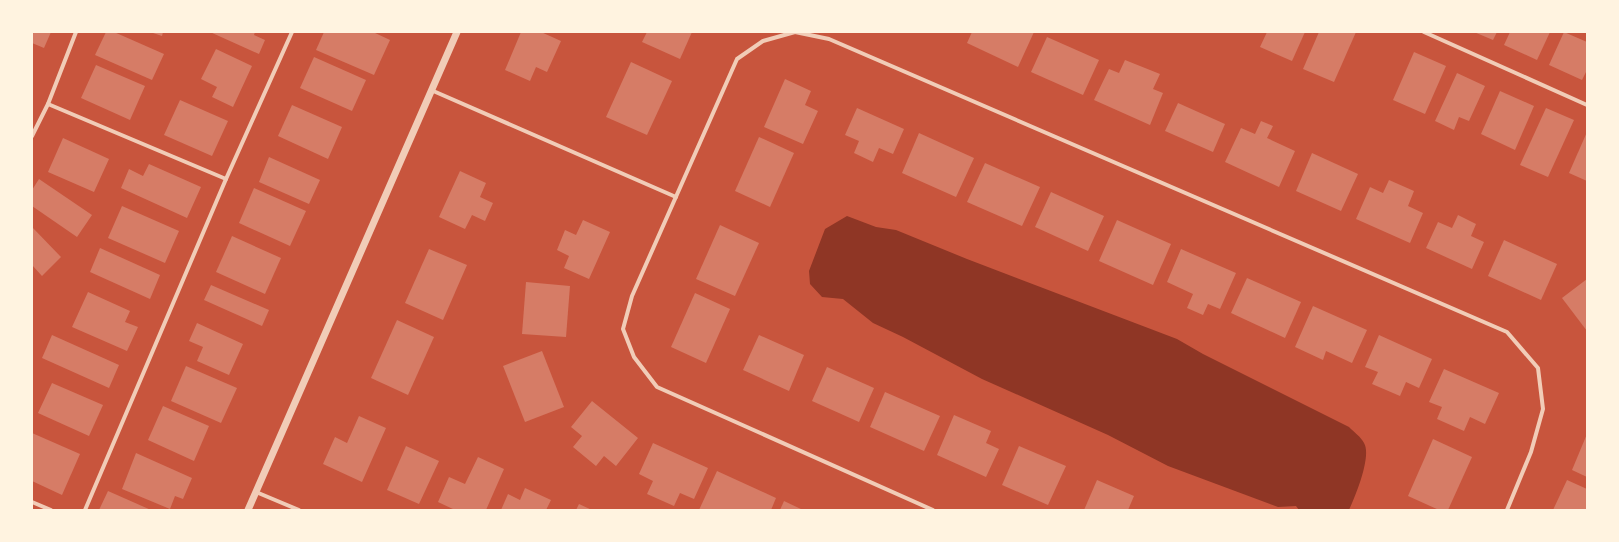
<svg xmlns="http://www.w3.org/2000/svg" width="1619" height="542" viewBox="0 0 1619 542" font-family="'Noto Sans',sans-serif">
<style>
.water{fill:#8f3625}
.building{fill:#d67c66}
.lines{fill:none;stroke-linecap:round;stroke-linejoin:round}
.minor{stroke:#f1ccb7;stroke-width:4}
.tertiary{stroke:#f1ccb7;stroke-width:7}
</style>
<rect width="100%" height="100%" fill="#c8553d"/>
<path class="water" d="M847 216 876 227 896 230 967 259 1177 339 1203 354 1349 427C1354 432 1361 437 1364 443 1372 456 1355 497 1349 510H1299L1296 506 1278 507 1168 466 1108 435 982 379 903 337 873 323 843 299 822 297 810 284 809 271 825 229Z"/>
<g class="building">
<path d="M32 32H51L44 48 32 43Z"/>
<path d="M106 32H114L164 54 152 80 95 55Z"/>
<path d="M150 32H163L162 36Z"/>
<path d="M210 32H255L254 35 265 40 259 54Z"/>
<path d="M324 32H373L390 40 374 75 316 50Z"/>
<path d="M521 32H541L561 41 547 72 536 67 530 81 505 70Z"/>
<path d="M647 32H692L680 59 642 42Z"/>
<path d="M972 32H1034L1018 67 967 43Z"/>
<path d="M1267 32H1305L1292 61 1260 47Z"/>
<path d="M1319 32H1356L1334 82 1303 69Z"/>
<path d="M1474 32H1497L1493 40Z"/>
<path d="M1510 32H1550L1537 60 1504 45Z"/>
<path d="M1564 32 1587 42V70L1582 80 1549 65Z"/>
<path d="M1047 37 1099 60 1083 95 1031 72Z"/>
<path d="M216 49 252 66 233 107 212 97 217 87 201 79Z"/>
<path d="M1414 52 1446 66 1425 114 1393 100Z"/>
<path d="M314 57 366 80 352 111 300 88Z"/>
<path d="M1125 60 1160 74 1153 89 1163 93 1150 125 1094 100 1109 69 1119 73Z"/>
<path d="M631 62 672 81 647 135 606 117Z"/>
<path d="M96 65 145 86 130 120 81 98Z"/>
<path d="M1457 73 1485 86 1469 121 1459 117 1454 130 1435 121Z"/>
<path d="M785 79 811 91 805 105 818 111 803 144 764 127Z"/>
<path d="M1500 91 1534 106 1515 150 1481 134Z"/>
<path d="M180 100 228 121 212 156 164 135Z"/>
<path d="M1178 103 1225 124 1213 152 1165 131Z"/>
<path d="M292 105 342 127 328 159 278 136Z"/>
<path d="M857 108 904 129 893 154 879 148 873 162 854 153 859 141 845 135Z"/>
<path d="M1546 108 1574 120 1548 177 1520 165Z"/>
<path d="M1261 121 1273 126 1267 138 1295 151 1279 187 1225 162 1241 128 1255 134Z"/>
<path d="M1587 132V181L1569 173Z"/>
<path d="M919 133 974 158 956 197 902 173Z"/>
<path d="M759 137 794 153 770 207 735 191Z"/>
<path d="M63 138 109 159 94 192 48 172Z"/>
<path d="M1312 153 1358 174 1341 211 1296 191Z"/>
<path d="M269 157 320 180 309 204 259 182Z"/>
<path d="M985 163 1040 187 1022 226 967 202Z"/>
<path d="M149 164 201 187 187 218 121 188 129 169 143 176Z"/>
<path d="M460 171 486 183 480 197 493 203 485 221 472 215 465 229 439 217Z"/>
<path d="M39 179 92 215 77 237 32 206V190Z"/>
<path d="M1389 180 1414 191 1408 206 1423 213 1410 243 1356 219 1370 187 1383 193Z"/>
<path d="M254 188 306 211 290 246 239 223Z"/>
<path d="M1051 192 1104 216 1088 251 1035 227Z"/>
<path d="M122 206 179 231 165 263 108 238Z"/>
<path d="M1458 215 1476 224 1471 236 1484 242 1472 269 1426 248 1438 222 1452 228Z"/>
<path d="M583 220 610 232 589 279 564 268 569 256 557 250 565 230 576 235Z"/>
<path d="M1117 220 1171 244 1153 285 1099 261Z"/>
<path d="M720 225 759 243 735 296 696 279Z"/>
<path d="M32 227 61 257 42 276 32 265Z"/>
<path d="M232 236 281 258 265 294 216 272Z"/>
<path d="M1504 240 1557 264 1541 300 1488 276Z"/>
<path d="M100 248 160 275 150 299 90 272Z"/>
<path d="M429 249 467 265 443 320 405 303Z"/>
<path d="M1181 249 1236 273 1220 309 1208 304 1203 315 1187 308 1193 294 1167 282Z"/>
<path d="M1247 278 1301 302 1285 338 1231 313Z"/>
<path d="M1587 279V331L1562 298Z"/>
<path d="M526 282 570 286 566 337 522 334Z"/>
<path d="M211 285 269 310 262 326 204 300Z"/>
<path d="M88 292 130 311 125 322 138 327 127 351 72 327Z"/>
<path d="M695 293 730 309 706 363 671 347Z"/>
<path d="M1313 306 1367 330 1352 363 1326 351 1323 360 1295 347Z"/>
<path d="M397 320 434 337 408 395 371 378Z"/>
<path d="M197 323 243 344 229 375 197 361 203 347 189 341Z"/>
<path d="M52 335 119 365 109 388 42 358Z"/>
<path d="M759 335 804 355 789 391 743 370Z"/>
<path d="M1379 335 1432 359 1419 388 1406 382 1400 396 1372 384 1378 372 1365 367Z"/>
<path d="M542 351 564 407 525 422 503 366Z"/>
<path d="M186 366 237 388 221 423 171 401Z"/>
<path d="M827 367 874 388 859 422 812 401Z"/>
<path d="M1444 369 1499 393 1485 424 1470 417 1464 431 1437 419 1442 407 1429 402Z"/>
<path d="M52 383 103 405 89 436 38 413Z"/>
<path d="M885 392 940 416 924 451 870 427Z"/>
<path d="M592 401 638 438 616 466 604 456 596 466 573 447 582 436 571 427Z"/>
<path d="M163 406 209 426 194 461 148 440Z"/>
<path d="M954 415 991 431 986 443 999 449 986 477 937 455Z"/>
<path d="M359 416 386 428 362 482 323 464 335 437 347 443Z"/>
<path d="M32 433 80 454 62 495 32 481Z"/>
<path d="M1587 434V477L1572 470Z"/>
<path d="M1433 439 1472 457 1448 510H1439L1408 496Z"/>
<path d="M653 443 708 468 694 499 680 493 674 506 647 494 653 481 639 474Z"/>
<path d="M406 446 439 461 419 504 387 490Z"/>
<path d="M1019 446 1066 466 1048 505 1002 485Z"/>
<path d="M136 453 192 478 183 499 175 496 170 509 122 489Z"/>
<path d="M478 457 504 469 486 510H455L438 502 449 477 465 484Z"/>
<path d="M717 471 776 498 771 510H699Z"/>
<path d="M1097 480 1134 496 1128 510H1084Z"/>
<path d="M1567 480 1587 489V510H1553Z"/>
<path d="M525 488 551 500 546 510H501L508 494 520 500Z"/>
<path d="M108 491 151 510H99Z"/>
<path d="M784 501 803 510H780Z"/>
<path d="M579 504 592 510H576Z"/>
</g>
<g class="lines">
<g class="minor">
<path d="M795 32 829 39 1507 332 1538 368 1543 409 1531 452 1507 510"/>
<path d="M795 32 763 41 737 59 632 296 623 329 634 357 657 387 933 510"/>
<path d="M1424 32 1587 105"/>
<path d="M431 90 676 197"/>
<path d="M48 104 226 179"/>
<path d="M32 136 48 104 76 32"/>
<path d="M256 492 299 510"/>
<path d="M32 502 51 510"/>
<path d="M85 510 226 179 292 32"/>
</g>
<path class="tertiary" d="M248 510 457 32"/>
</g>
<rect width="1619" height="542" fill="none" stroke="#fff3e0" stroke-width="66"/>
</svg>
